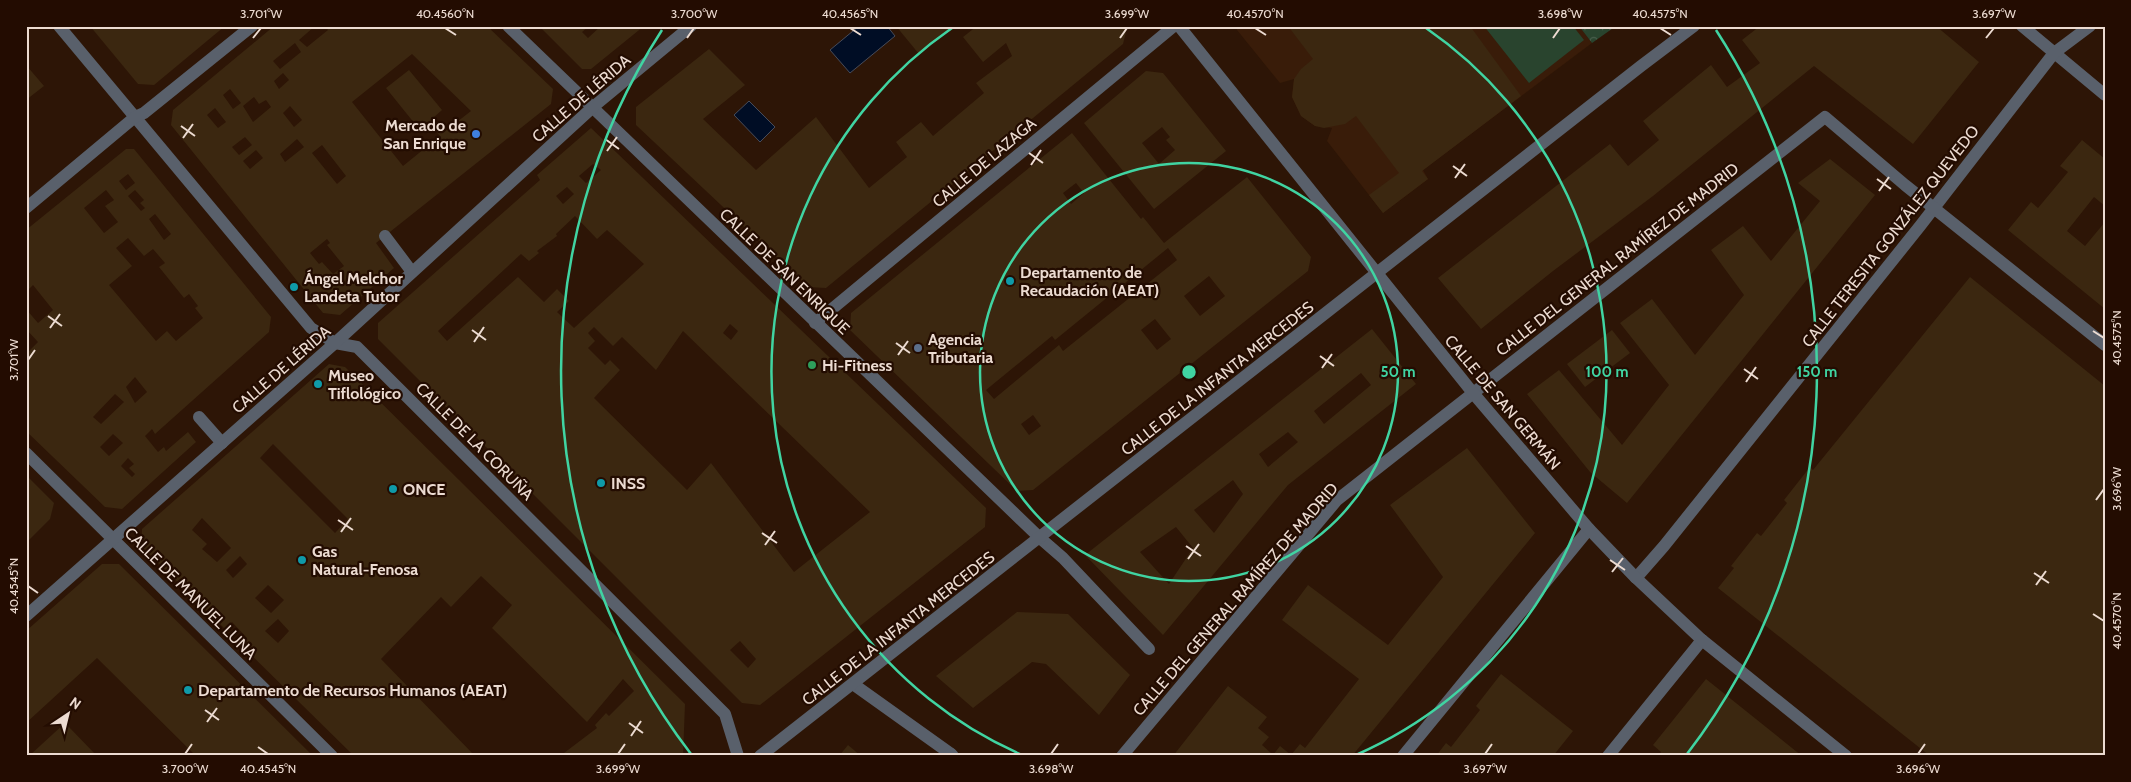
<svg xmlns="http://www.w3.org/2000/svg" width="2131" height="782" viewBox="0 0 2131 782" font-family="Cabin,sans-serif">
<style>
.built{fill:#391c09}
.forest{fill:url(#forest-crowns)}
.garden{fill:#29442e}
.water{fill:#000d25;stroke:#474b59}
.building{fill:#3b2710;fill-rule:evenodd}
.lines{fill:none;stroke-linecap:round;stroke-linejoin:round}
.service{stroke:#59606b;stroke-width:12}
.pedestrian{stroke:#59606b;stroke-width:12}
.minor{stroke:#59606b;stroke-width:12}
.tertiary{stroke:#59606b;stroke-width:12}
.ticks{fill:none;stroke:#ecdbd1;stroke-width:2}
.ring{fill:none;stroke:#40d4a2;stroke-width:2.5}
.shop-dot{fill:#3f7fe0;stroke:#230c01;stroke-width:2}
.culture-dot{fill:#0f9aa8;stroke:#230c01;stroke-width:2}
.service-dot{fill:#5c6f8a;stroke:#230c01;stroke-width:2}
.leisure-dot{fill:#2e9e5b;stroke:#230c01;stroke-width:2}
.labels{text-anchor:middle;stroke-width:4.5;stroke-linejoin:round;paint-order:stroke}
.street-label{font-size:16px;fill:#ecdbd1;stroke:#230c01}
.poi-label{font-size:16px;font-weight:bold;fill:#ecdbd1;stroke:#230c01;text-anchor:start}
.centre{fill:#40d4a2;stroke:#230c01;stroke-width:2.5}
.ring-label{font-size:15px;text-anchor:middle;font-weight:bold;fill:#40d4a2;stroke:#230c01;stroke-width:4.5;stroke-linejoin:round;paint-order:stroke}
.neatline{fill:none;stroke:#ecdbd1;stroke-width:2}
.ticks-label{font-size:12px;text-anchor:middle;fill:#ecdbd1}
</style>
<defs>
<pattern id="forest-crowns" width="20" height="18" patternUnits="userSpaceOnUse" patternTransform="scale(1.25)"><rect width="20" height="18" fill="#29442e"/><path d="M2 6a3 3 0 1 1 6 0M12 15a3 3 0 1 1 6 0" fill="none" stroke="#485e4b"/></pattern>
</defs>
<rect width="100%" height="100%" fill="#2d1506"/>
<path class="built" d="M1237 26H1579L1592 43 1423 170 1428 179 1383 213 1327 141 1332 128 1315 126 1301 116 1292 97 1294 79 1280 83 1237 30Z"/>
<path class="forest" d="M1579 26H1616L1592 43Z"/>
<path class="garden" d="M1484 26H1573L1584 40 1529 83Z"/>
<g class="water">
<path d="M859 26H887L895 36 850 73 830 50Z"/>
<path d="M749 101 775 127 760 142 734 115Z"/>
</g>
<g class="building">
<path d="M90 26H225L154 85 138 84Z"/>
<path d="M274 26H315L299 40 307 47 328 30 325 26H487L553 89 551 104 376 243 394 268 340 315 323 313 171 125 173 110ZM295 43 301 52 280 69 273 61ZM412 54 471 111 444 132 433 118 442 110 409 70 386 88 419 129 428 122 440 136 403 166 352 102ZM283 73 289 80 279 89 274 81ZM230 89 241 103 233 109 223 95ZM254 97 259 104 266 100 271 107 253 122 243 106ZM290 106 302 120 294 127 283 113ZM215 108 226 122 218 128 207 115ZM245 137 252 145 239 155 232 147ZM297 139 304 147 285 162 280 154ZM322 145 346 176 337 184 312 153ZM256 150 263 158 250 169 243 161ZM327 239 330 243 327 245 344 266 333 274 322 262 319 264 310 253Z"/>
<path d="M539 26H589L582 32 588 38 601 26H644L591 69H582Z"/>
<path d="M896 26H953L919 54Z"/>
<path d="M977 26 1127 28 1123 44 826 288 808 287 636 125V107L709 49 745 85 703 119 756 170 816 117 869 188 907 157 896 142 921 122 933 136 984 93 976 83 1012 56 1006 43 983 62 963 37Z"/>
<path d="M1288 26H1470L1521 96 1422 171 1428 179 1383 213 1369 195 1399 173 1356 116 1345 124 1324 128 1315 126 1301 116 1292 97 1294 79 1301 69 1313 59Z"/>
<path d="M1760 26H1936L1979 62 1913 144 1814 66 1653 196 1553 271 1481 329 1438 278 1610 144 1628 166 1659 140 1643 121 1711 65 1727 87 1760 63 1742 40Z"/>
<path d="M26 65 44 86 26 100Z"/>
<path d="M1146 71 1163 73 1226 151 1154 209 1084 123ZM1162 127 1170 137 1166 140 1175 150 1159 164 1142 143Z"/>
<path d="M591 128 986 508 985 527 760 705 742 703 378 339V323L540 180 537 175ZM593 164 601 170 586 183 579 176ZM567 187 574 194 563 204 556 196ZM575 216 597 239 607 230 644 264 574 328 557 312 569 301 557 289 544 302 518 277 447 341 438 331 521 254 529 261 539 253 537 251 557 236 556 234ZM730 324 738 331 731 340 723 333ZM594 327 613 346 622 337 656 370 683 331 870 512 794 572 711 463 687 490 594 398 620 370 610 360 605 365 588 348 595 341 588 333ZM740 641 756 659 748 668 730 650Z"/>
<path d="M1072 133 1141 219 1143 217 1164 243 1247 177 1311 257 1308 271 1033 490 1017 491 850 330 851 313ZM1076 183 1084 193 1071 204 1063 193ZM1168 248 1177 260 1063 351 1059 345 994 399 986 390 1052 336 1055 340ZM1209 276 1225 296 1200 316 1184 296ZM1155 319 1171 339 1157 350 1141 330ZM1033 415 1041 426 1029 435 1021 424Z"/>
<path d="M2082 140 2105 159V206L2094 197 2067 231 2085 246 2105 222V309L2008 230 2031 202 2038 208 2068 172 2060 166Z"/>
<path d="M126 149H134L271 317 269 332 155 434 152 429 145 436 158 452 164 447 166 451 188 432 196 442 122 509 105 507 26 431V354L38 342 26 329V309L38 323 53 310 33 285 26 292V230ZM128 174 135 183 126 190 119 181ZM106 190 114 200 105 206 118 222 104 233 84 208ZM135 190 144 200 140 203 145 208 141 211 128 196ZM155 214 171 234 164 240 149 219ZM128 238 144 256 153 249 165 263 159 267 184 298 189 294 198 306 195 308 203 318 176 341 167 331 156 341 109 285 132 266 116 248ZM135 377 147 392 135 403 126 387ZM115 394 124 402 101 424 93 417ZM113 434 123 443 109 456 100 447ZM128 458 134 464 129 468 135 474 132 477 121 466Z"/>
<path d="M1830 159 1875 195 1627 503 1590 472 1527 394 1559 370 1622 445 1669 385 1620 323 1652 299 1695 355 1744 295 1711 250 1743 226 1771 261 1820 201 1798 183Z"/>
<path d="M1970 277 2105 386V756H1930L1718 588 1734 568 1731 566 1757 533 1761 536 1787 503 1784 500 1810 467 1813 470Z"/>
<path d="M1372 329 1416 384 1288 485 1163 635 1085 555ZM1361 373 1371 385 1324 424 1314 411ZM1288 432 1298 442 1268 467 1259 454ZM1233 480 1243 494 1214 533 1194 510ZM1176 527 1193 548 1169 584 1140 552Z"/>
<path d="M1612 330 1630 353 1585 387 1567 364Z"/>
<path d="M329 364 345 367 685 704 683 756H560L597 728 595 725 606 713 609 716 634 691 623 679 587 722 492 628 512 605 481 576 451 607 441 597 381 659 475 756H354L241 645 247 638 232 622 225 629 141 546 142 529ZM273 444 348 519 335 533 260 458ZM202 518 231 548 217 562 202 549 207 544 192 530ZM240 556 247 564 233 578 226 570ZM268 585 284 600 271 613 255 598ZM278 619 289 631 278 643 265 631Z"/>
<path d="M1467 448 1535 533 1352 756H1173L1228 686 1267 717 1258 728 1269 737 1262 745 1273 755 1280 746 1291 755 1300 744 1305 748 1359 679 1282 620 1308 585 1388 645 1443 577 1390 505Z"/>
<path d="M26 475 54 503 50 519 26 543Z"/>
<path d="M102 564H119L313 756H196L97 658 26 723V631Z"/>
<path d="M1017 612 1068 614 1130 675 1099 715 1046 664 1032 662 973 708 936 676Z"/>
<path d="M1501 674 1573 731 1553 756H1436L1446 743 1451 747 1480 710 1476 706Z"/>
<path d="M1706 679 1802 756H1658L1661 752 1653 745Z"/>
<path d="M65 723 97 756H29Z"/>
<path d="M848 745 861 756H839Z"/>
</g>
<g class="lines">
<g class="service">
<path d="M385 236 412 272"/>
<path d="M199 417 222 443"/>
<path d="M1040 538 1063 558 1149 649"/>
</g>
<g class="pedestrian">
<path d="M853 684 951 754"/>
<path d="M1403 756 1589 529"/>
<path d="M1608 756 1702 640"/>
</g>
<g class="minor">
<path d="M59 26 311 328 335 343 357 347 725 714 738 756"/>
<path d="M508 26 1040 538"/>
<path d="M2022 26 2105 95"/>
<path d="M26 208 135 117 144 113 252 26"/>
<path d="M815 323 1174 26"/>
<path d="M26 453 332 756"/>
<path d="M1636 578 1664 546 1920 226 2054 53 2090 26"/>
<path d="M26 616 335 343 593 107 691 26"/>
<path d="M951 754 953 756"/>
<path d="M1122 756 1337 500 1825 117 1905 185 2105 345"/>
</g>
<g class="tertiary">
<path d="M1179 26 1473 393 1589 529 1636 578 1702 640 1846 756"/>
<path d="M760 756 1641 66 1694 26"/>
</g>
</g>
<path class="ticks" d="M445 28 456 35M850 28 861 35M1255 28 1266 35M1660 28 1671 35M253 38 261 28M687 38 694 28M1120 38 1127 28M1553 38 1560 28M1986 38 1994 28M181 126 195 136M183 138 193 124M605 139 619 149M607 151 617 137M1029 153 1043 163M1031 165 1041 150M1453 166 1467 176M1455 178 1465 164M1877 179 1891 189M1879 191 1889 177M48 316 62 326M50 328 60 314M472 330 486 340M2093 331 2104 338M474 342 484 327M896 343 910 353M898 355 908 341M1320 356 1334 366M28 360 35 350M1322 368 1332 354M1744 369 1758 379M1746 382 1756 367M2096 500 2104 489M338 520 353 530M341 532 351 518M762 533 777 543M765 545 775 531M1186 546 1201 556M1188 559 1199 544M1610 560 1625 570M1612 572 1623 558M2034 573 2049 583M2036 585 2046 571M28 586 38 593M2093 614 2104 621M205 710 219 720M207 722 217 708M629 723 643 733M631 736 641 721M258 747 268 754M185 754 192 744M618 754 625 744M1051 754 1058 744M1485 754 1492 744M1918 754 1925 744"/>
<g class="ring">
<circle cx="1189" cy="372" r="209"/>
<path d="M1022 755A418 418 0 0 1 952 28M1426 28A418 418 0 0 1 1356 755"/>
<path d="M691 754A628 628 0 0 1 662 30M1716 30A628 628 0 0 1 1687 754"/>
</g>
<circle class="shop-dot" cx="476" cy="134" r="5"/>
<g class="culture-dot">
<circle cx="1010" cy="281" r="5"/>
<circle cx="294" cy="287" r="5"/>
<circle cx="318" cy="384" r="5"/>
<circle cx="601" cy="483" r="5"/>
<circle cx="393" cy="489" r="5"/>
<circle cx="302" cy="560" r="5"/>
<circle cx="188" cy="690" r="5"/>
</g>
<circle class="service-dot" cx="918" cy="348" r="5"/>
<circle class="leisure-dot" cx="812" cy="365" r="5"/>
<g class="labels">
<g class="street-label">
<text transform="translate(581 98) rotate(-41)" y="6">CALLE DE LÉRIDA</text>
<text transform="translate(984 162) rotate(-40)" y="6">CALLE DE LAZAGA</text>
<text transform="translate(1890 236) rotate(-52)" y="6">CALLE TERESITA GONZÁLEZ QUEVEDO</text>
<text transform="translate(1617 259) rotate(-38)" y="6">CALLE DEL GENERAL RAMÍREZ DE MADRID</text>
<text transform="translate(785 271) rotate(44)" y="6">CALLE DE SAN ENRIQUE</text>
<text transform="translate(281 369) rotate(-41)" y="6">CALLE DE LÉRIDA</text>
<text transform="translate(1217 378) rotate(-38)" y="6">CALLE DE LA INFANTA MERCEDES</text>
<text transform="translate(1503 402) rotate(50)" y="6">CALLE DE SAN GERMÁN</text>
<text transform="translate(475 441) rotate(45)" y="6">CALLE DE LA CORUÑA</text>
<text transform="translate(191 593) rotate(45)" y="6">CALLE DE MANUEL LUNA</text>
<text transform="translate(1235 599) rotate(-49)" y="6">CALLE DEL GENERAL RAMÍREZ DE MADRID</text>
<text transform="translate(898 628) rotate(-38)" y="6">CALLE DE LA INFANTA MERCEDES</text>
</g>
<g class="poi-label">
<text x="466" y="131" text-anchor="end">Mercado de<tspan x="466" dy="18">San Enrique</tspan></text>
<text x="1020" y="278">Departamento de<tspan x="1020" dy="18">Recaudación (AEAT)</tspan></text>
<text x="304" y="284">Ángel Melchor<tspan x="304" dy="18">Landeta Tutor</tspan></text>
<text x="928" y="345">Agencia<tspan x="928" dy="18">Tributaria</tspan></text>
<text x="822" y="371">Hi-Fitness</text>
<text x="328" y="381">Museo<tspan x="328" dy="18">Tiflológico</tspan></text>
<text x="611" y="489">INSS</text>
<text x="403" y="495">ONCE</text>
<text x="312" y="557">Gas<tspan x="312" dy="18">Natural-Fenosa</tspan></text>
<text x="198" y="696">Departamento de Recursos Humanos (AEAT)</text>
</g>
</g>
<circle cx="1189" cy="372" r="8" class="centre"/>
<g class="ring-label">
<text x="1398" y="377">50 m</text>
<text x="1607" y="377">100 m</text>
<text x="1817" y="377">150 m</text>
</g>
<rect width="2131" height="782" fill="none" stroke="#230c01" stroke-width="55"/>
<g transform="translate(68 714) rotate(35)" stroke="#230c01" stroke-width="4" paint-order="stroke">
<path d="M0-4L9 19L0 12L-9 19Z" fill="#ecdbd1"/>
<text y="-8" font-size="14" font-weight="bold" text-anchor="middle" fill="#ecdbd1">N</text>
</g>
<rect x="28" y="28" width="2076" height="726" class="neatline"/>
<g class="ticks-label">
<text x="261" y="18">3.701°W</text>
<text x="445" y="18">40.4560°N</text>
<text x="694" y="18">3.700°W</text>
<text x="850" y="18">40.4565°N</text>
<text x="1127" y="18">3.699°W</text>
<text x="1255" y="18">40.4570°N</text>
<text x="1560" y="18">3.698°W</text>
<text x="1660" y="18">40.4575°N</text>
<text x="1994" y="18">3.697°W</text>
<text transform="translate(2117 338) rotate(-90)" y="4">40.4575°N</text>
<text transform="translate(14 360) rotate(-90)" y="4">3.701°W</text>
<text transform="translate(2117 489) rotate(-90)" y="4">3.696°W</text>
<text transform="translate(14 586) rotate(-90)" y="4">40.4545°N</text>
<text transform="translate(2117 621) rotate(-90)" y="4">40.4570°N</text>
<text x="185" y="773">3.700°W</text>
<text x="268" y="773">40.4545°N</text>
<text x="618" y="773">3.699°W</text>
<text x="1051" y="773">3.698°W</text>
<text x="1485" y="773">3.697°W</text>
<text x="1918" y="773">3.696°W</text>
</g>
</svg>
